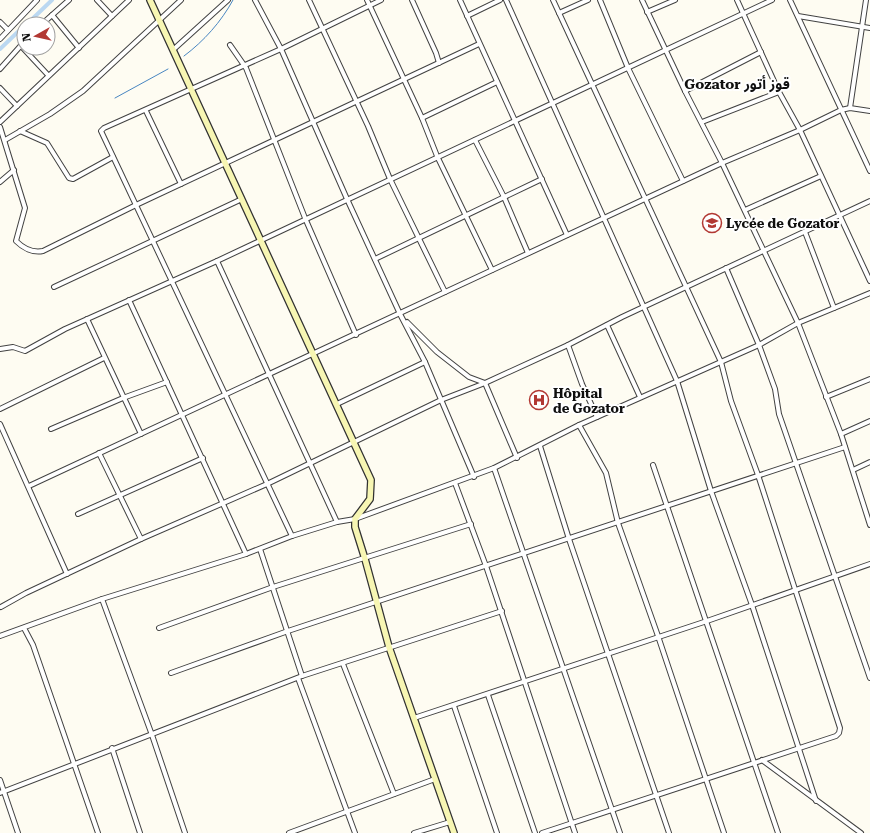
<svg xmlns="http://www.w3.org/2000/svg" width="870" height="833" viewBox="0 0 870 833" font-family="'Roboto Serif','Noto Sans Arabic',serif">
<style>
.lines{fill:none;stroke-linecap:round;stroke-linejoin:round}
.stream{stroke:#4886c1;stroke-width:1}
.canal{stroke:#bbd8f1;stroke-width:4}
.street-casing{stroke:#424242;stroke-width:6}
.secondary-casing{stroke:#313131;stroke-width:8}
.street{stroke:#fff;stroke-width:4}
.secondary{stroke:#f7f6b3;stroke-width:5.5}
.labels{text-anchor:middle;stroke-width:4;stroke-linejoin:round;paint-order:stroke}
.poi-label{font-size:13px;font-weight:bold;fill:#0f0f0f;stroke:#fff;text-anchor:start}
.neighbourhood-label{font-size:14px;font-weight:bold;fill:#0f0f0f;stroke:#fff}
</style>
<rect width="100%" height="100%" fill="#fefcf2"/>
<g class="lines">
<g class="stream">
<path d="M184 56C204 41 221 22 233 0"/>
<path d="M115 98 168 69"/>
</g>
<g class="canal">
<path d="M27 24 52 0"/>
<path d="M0 49 24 26"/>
</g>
<g class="street-casing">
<g id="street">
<path d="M97 0 112 16"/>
<path d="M255 0 281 49 347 199 400 314 425 362 474 477"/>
<path d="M309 0 368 126 390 179 445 292"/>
<path d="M367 0 422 118 437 156 492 270"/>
<path d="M412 0 436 53 439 63"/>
<path d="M460 0 567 235"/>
<path d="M506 0 677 381 711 491 752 605 816 801"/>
<path d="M600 0 628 68 683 181"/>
<path d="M642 0 685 91 722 163 798 323 841 434 870 525"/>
<path d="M737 0 779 92 800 130 870 281"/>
<path d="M790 0 870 171"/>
<path d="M647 12 675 0"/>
<path d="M559 13 588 0"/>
<path d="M52 15 79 48"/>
<path d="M467 16 500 0"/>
<path d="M798 16 870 28"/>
<path d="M0 22 8 30"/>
<path d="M42 24 69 0"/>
<path d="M0 39 37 0"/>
<path d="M230 45 246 68 305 218 356 335"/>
<path d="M21 46 48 75"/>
<path d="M174 49 228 0"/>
<path d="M0 69 24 42"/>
<path d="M0 88 17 106"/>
<path d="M685 91 761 52"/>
<path d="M850 108 866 0"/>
<path d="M146 111 181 184"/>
<path d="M422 118 497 82"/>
<path d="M0 122 129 0"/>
<path d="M702 122 779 92"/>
<path d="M0 127 25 208 16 241C23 248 33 253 43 251L136 205 479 44"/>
<path d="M20 131 47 143 69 178 73 179 113 157"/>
<path d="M5 140 50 114 83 91 181 0"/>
<path d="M475 140 504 197 528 253"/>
<path d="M0 182 14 170"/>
<path d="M745 210 821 176"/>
<path d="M805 232 834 308"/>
<path d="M375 259 542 179"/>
<path d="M217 261 337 522"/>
<path d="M726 268 759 345 775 389 779 414 870 678"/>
<path d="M54 287 242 199"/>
<path d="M129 300 246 554"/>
<path d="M87 319 141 434"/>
<path d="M407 322 437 352 469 377 485 383 517 458"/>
<path d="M607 325 640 397"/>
<path d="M568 345 582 384 597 417"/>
<path d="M0 349 13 347 25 351 65 329 217 261 772 0"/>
<path d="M826 397 870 379"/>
<path d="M337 404 425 362"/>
<path d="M0 409 104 358"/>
<path d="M0 424 67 574"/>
<path d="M579 425 606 473 618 523 658 636 724 833"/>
<path d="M51 429 123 398 167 382"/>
<path d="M841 434 870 421"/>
<path d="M540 446 569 539 669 833"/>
<path d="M99 453 141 539"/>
<path d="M653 465 778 833"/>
<path d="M494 468 620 833"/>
<path d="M853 470 870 462"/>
<path d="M455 483 486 566 575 833"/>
<path d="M29 486 722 163 800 130 841 110 850 108 870 111"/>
<path d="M78 514 203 458"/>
<path d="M292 536 101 131 104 128 281 49 381 0"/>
<path d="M260 549 302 676"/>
<path d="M102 599 152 735 185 833"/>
<path d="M1 607 26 593 141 539 267 484 441 400 485 383 568 345 622 317 870 201"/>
<path d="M24 628 33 645 98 833"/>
<path d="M159 628 273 587 471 524"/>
<path d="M0 636 102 599 246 554 292 536 337 522 355 519 494 468 579 425 759 345 798 323 870 293"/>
<path d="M343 664 394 794"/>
<path d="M171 673 288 631 845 447"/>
<path d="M298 678 355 833"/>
<path d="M488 695 535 833"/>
<path d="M454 706 497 833"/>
<path d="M414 718 707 621 870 564"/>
<path d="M112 748 140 833"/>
<path d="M762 760 861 833"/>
<path d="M0 780 18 833"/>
<path d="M0 793 302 676 502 611"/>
<path d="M289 833 435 779"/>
<path d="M414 833 450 822"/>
<path d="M542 833 836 736 839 733 840 728 758 475 731 401 721 362 553 0"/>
</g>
</g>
<g class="secondary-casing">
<path id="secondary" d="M150 0 371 480 370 499 355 519V527L365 559 389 647 454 833"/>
</g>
<use href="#street" class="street"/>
<use href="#secondary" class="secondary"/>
</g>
<defs>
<g id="school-ring" transform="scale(1)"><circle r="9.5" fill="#fff" stroke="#b23833" stroke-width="1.5"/><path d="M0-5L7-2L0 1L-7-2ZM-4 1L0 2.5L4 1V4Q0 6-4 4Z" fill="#b23833"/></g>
<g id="hospital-ring" transform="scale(1)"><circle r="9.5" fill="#fff" stroke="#b23833" stroke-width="1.5"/><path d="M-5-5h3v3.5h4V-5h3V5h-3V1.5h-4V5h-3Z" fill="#b23833"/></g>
</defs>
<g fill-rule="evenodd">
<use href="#school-ring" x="712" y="223"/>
<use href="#hospital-ring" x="539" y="400"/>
</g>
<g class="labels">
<g class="poi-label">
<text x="726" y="228">Lycée de Gozator</text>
<text x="553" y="398">Hôpital<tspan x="553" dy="15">de Gozator</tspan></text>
</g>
<g class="neighbourhood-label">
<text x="737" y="89">Gozator قوز أتور</text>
</g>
</g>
<g transform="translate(36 36) rotate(262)"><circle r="19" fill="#ffffff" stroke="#9f9f9f"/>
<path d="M0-3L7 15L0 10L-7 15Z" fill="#b23833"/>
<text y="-6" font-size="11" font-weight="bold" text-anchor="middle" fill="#0f0f0f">N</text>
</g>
</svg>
